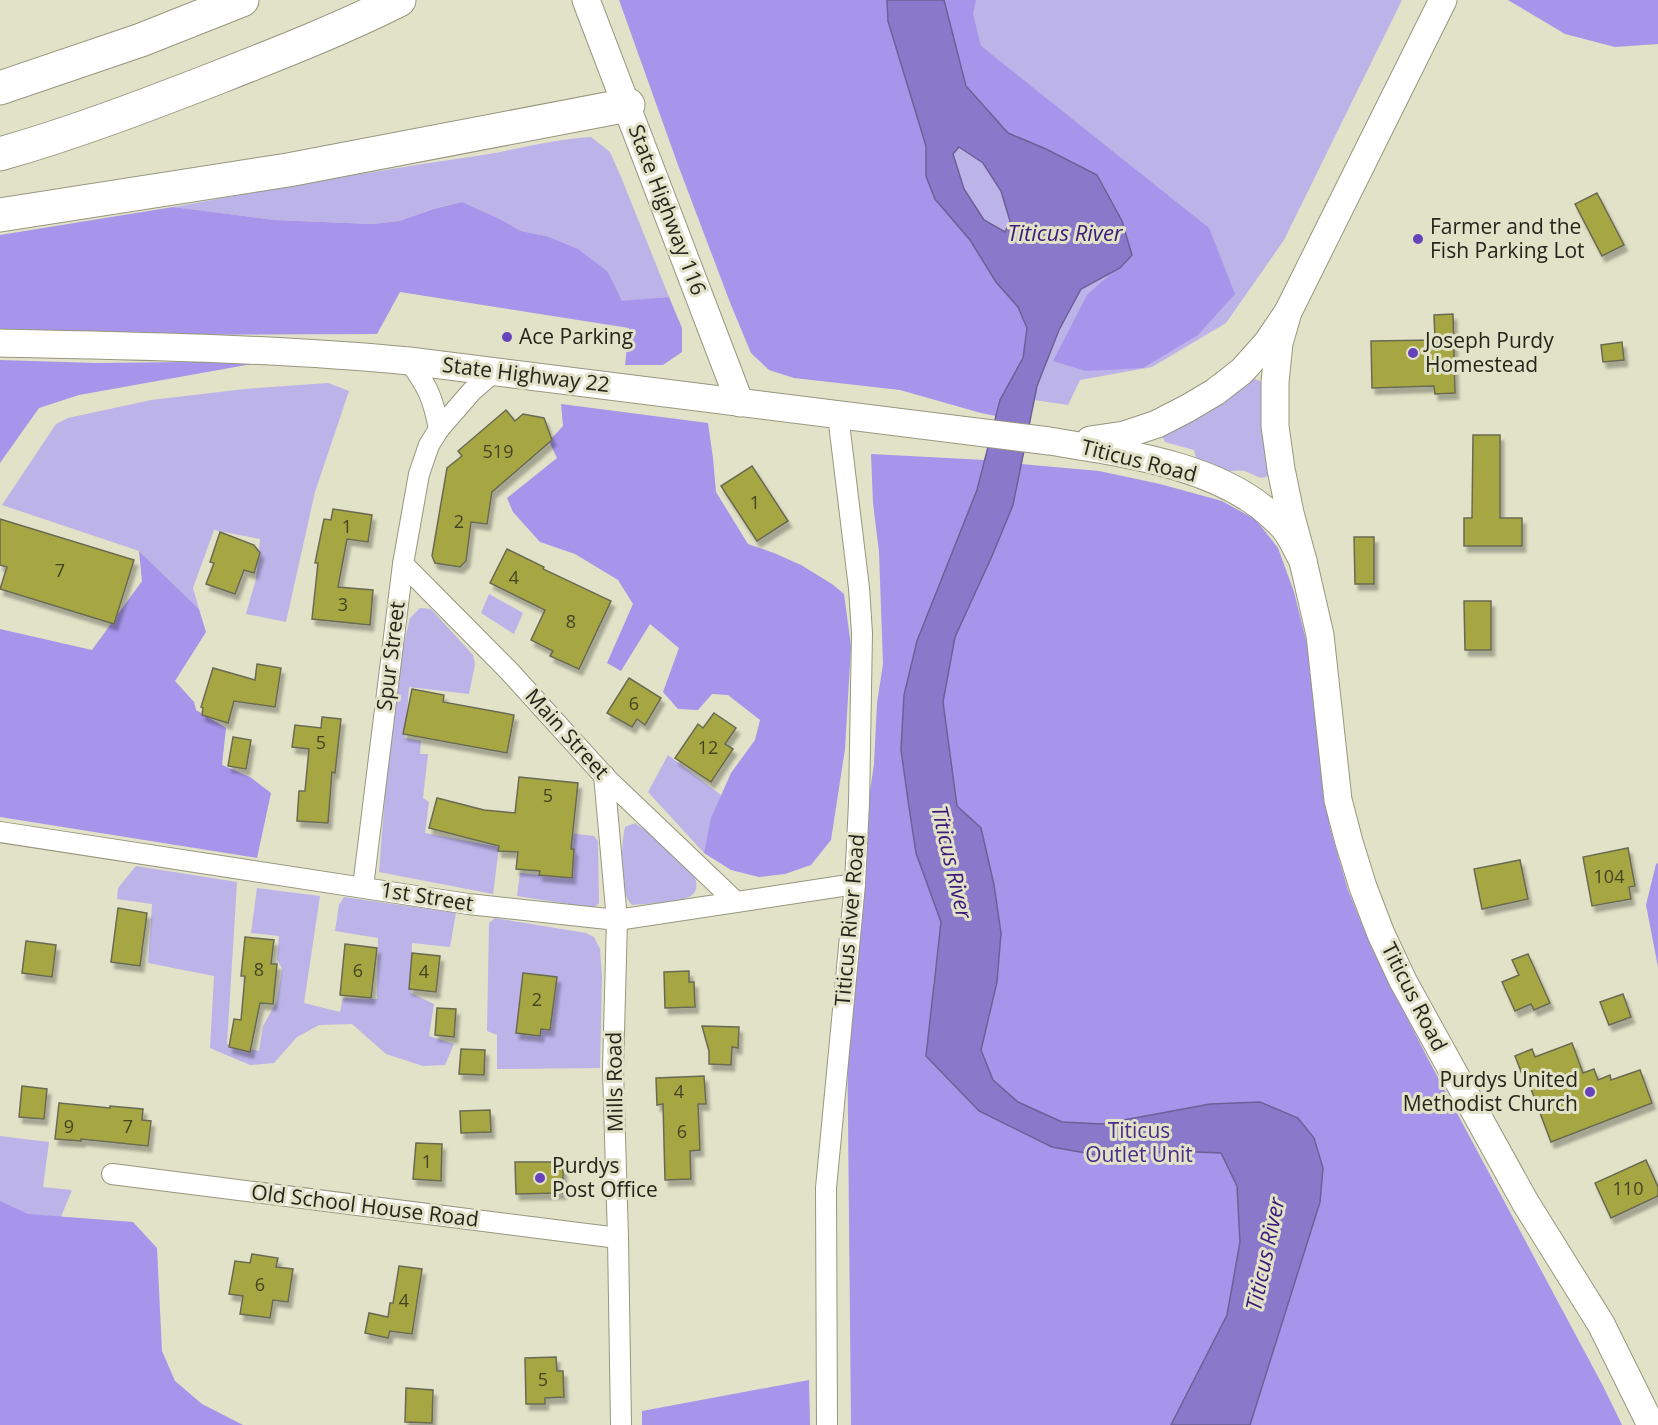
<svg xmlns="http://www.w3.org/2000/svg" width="1658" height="1425" viewBox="0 0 1658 1425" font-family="'Open Sans',sans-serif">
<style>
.green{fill:#bcb3e9}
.forest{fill:#a695ea}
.water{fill:#8a79cb;stroke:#6c6096;stroke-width:1.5;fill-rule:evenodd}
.building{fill:#a6a643;stroke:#6a6b53;stroke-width:1.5;filter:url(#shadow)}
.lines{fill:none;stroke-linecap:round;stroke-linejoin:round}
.street-casing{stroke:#96977e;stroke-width:22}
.secondary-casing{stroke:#96977e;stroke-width:29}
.highway-casing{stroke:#96977e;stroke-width:35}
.street{stroke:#fff;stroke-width:20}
.secondary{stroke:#fff;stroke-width:27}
.highway{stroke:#fff;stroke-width:33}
.poi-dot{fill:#6743bb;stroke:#e1e2c7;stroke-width:2}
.labels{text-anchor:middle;stroke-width:6;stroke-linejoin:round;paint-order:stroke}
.number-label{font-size:18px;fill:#454525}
.street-label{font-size:21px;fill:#25251b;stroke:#e1e2c7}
.poi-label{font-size:21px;fill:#25251b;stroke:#e1e2c7;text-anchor:start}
.park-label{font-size:21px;fill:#4a2c8d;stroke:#e1e2c7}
.water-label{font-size:22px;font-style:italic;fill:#3c1a7b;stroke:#e1e2c7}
</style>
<defs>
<filter id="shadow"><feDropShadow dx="3.5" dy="6" stdDeviation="1.5" flood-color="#0004"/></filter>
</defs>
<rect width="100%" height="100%" fill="#e1e2c7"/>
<g class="green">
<path d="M630 0H1402L1284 240 1226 323 1152 367 1080 380 1068 405 774 361Z"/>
<path d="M591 137 610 152 621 177 669 297 622 302 608 272 546 236 521 231 500 219 462 202 432 209 399 221 372 224 275 220 173 207C276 188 379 170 483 155 519 149 554 139 591 137Z"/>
<path d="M1255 379 1260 381 1262 386 1270 474C1261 483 1254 473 1244 471 1235 469 1211 474 1201 475L1194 450 1165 442 1162 435 1248 381Z"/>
<path d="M328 383 349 391 315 492 286 622 246 614 256 579 260 539 214 530 193 588 199 609 139 551 2 505 56 424 68 418 151 400 245 389Z"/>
<path d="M489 594 523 613 514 634 481 613Z"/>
<path d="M420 608 431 609 473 655 475 664 469 694 409 687 405 738 421 741 420 754H428L423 798 429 802 425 833 499 847 493 894 379 872 390 732 403 647 410 618Z"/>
<path d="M668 755 721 795 704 853 648 792Z"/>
<path d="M635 823 651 834 693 874C697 881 699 890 691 896 681 902 645 904 632 905 618 893 621 845 625 827Z"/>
<path d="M535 829 594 836 598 841 599 903 594 908 517 896 520 873 558 877 572 865Z"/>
<path d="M136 866 237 882 227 1044 259 1051 263 1026 277 1001 282 968 277 960 279 936 251 933 257 888 320 896 304 1003 340 1012 343 998 377 999 378 938 335 931 339 905 344 897 456 913 450 947 412 943 411 993 434 1004 429 1036 454 1044 445 1065 423 1066 386 1054 352 1024 319 1025 297 1037 274 1063 250 1065 210 1048 214 976 148 963 152 904 117 899 118 888Z"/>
<path d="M495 918 586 933 594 937 600 949 602 977 600 1068 497 1069V1035L487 1031 489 923Z"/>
<path d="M0 1136 49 1142 43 1187 72 1190 0 1365Z"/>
</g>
<g class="forest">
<path d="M619 0H887L888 21 926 146V176L935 199 970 240 996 282 1018 307 1027 328 1023 358 1000 400 996 416 981 413 900 390 794 378 769 370 751 353 731 305 678 165Z"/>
<path d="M944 0H976L973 14 981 46 1209 228 1235 294 1198 335 1143 368 1086 371 1053 361 1087 295 1132 255 1046 149 1008 133 966 86Z"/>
<path d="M1508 0H1658V44L1615 47 1565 34Z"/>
<path d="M462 202 500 219 521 231 546 236 578 249 608 272 622 301 669 297 682 328V352L663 365H625L629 328 400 292 377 334 135 335 0 330V235L173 207 275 220 372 224 399 221 433 209Z"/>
<path d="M0 360 96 363 268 361 79 395 39 408 0 463Z"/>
<path d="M561 404 708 423 713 458 716 492 748 544 774 553 801 565 832 584 844 594 851 646 845 749 831 840 811 865 785 874 759 877 731 870 704 853 711 818 731 773 755 740 760 720 728 695 712 694 698 710 678 709 663 692 679 648 650 624 621 671 607 663 633 604 618 580 575 554 540 542 513 512 507 498 557 458 549 441 563 426Z"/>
<path d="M871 454 985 460 977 490 917 641 904 695 901 750 916 853 941 922 933 986 979 1111 1171 1151 1221 1152 1237 1186 1240 1242 1227 1315 1171 1425H851L847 1017 867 811 874 764 877 703 883 664 879 552 873 503Z"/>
<path d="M1021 464 1099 471 1160 484 1222 501 1256 520 1278 548 1294 592 1307 644 1320 759 1330 828 1348 890 1372 949 1427 1057 1603 1386 1622 1425H1250L1320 1202 1210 1104 1102 1124 1062 1122 1018 1102 993 1080 981 1050 997 982 1001 933 994 885 981 828 957 806 943 702 955 637 992 556 1013 505Z"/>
<path d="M139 551 199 609 206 632 175 681 194 702 196 710 226 728 222 765 250 777 271 793 257 858 0 817V629L92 650 142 581Z"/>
<path d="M1658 863V967L1646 905 1656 864Z"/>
<path d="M0 1201 28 1214 133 1222 157 1248 162 1351 175 1381 202 1404 243 1425H0Z"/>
<path d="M809 1380 810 1425H642V1411Z"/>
</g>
<path class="water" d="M887 0H944L966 86 1008 133 1046 149 1097 175 1122 221 1132 255 1120 268 1081 289 1059 330 1037 386 1013 505 992 556 955 637 943 702 957 806 981 828 994 885 1001 933 997 982 981 1050 993 1080 1018 1102 1062 1122 1102 1124 1210 1104 1260 1102 1298 1118 1314 1138 1323 1168 1320 1202 1250 1425H1171L1227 1315 1240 1242 1237 1186 1221 1153 1171 1151 1108 1157 1052 1147 979 1111 926 1056 941 922 916 853 909 807 901 750 904 695 917 641 977 490 1000 400 1023 358 1027 328 1018 307 996 282 970 240 935 199 926 176V146L888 21ZM959 147 983 163 1001 191 1010 221 1005 232 984 220 964 189 953 154Z"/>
<g class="building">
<path d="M1597 193 1624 245 1602 256 1575 204Z"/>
<path d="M1453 314 1455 393 1435 394 1434 386 1372 388 1371 341 1435 340 1434 315Z"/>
<path d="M1622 342 1624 360 1603 362 1601 345Z"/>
<path d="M506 410 515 421 523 414 544 418 552 440 492 492 487 524 471 522 466 561 460 567 435 563 432 556 447 468 462 456 458 451Z"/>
<path d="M1473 435H1500V518H1522V546H1464V518H1472Z"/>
<path d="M752 466 788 521 757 541 721 486Z"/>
<path d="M333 509 372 515 368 542 347 539 338 587 373 590 370 625 312 619 318 563H315L324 519 331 520Z"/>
<path d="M0 519 134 560 114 624 0 589 7 567 0 565Z"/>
<path d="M220 532 254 545 260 553 254 573 244 570 235 594 206 584 214 563 210 562Z"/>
<path d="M1354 537H1374V584H1355Z"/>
<path d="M507 549 544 567 543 569 611 601 579 669 550 656 553 651 531 640 545 610 490 583Z"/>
<path d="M1464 601H1491V650H1465Z"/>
<path d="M257 664 281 668 275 707 234 701 228 723 202 715 203 708 201 707 213 668 255 680Z"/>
<path d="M629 678 661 698 645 725 637 719 632 727 607 713Z"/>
<path d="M412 689 444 695 443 702 514 715 507 753 403 734Z"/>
<path d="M714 713 736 728 725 744 733 749 711 782 675 758 698 724 703 728Z"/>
<path d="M322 717 341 719 335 773 332 772 328 823 297 821 299 791H305L309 749 292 747 295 725 321 728Z"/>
<path d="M233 737 251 740 246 769 228 766Z"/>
<path d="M519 777 578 783 571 849H574L572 878 539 875 540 871 516 869 518 852 498 851 499 846 429 828 437 798 484 810 515 813Z"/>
<path d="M1628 848 1635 886 1629 887 1631 899 1592 906 1583 857Z"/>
<path d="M1520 860 1528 899 1482 909 1474 869Z"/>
<path d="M118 908 147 913 140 966 111 962Z"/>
<path d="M245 937 274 940 271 964H277L273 1004 260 1003 250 1052 229 1047 234 1019 241 1020 245 976H241Z"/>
<path d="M26 941 56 945 52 977 22 973Z"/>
<path d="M345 944 377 948 371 998 340 995Z"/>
<path d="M412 953 440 956 436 992 409 989Z"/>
<path d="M1528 954 1550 1003 1534 1010 1531 1004 1515 1011 1502 982 1519 975 1512 960Z"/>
<path d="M689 971V982H694L695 1007 665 1008 664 972Z"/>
<path d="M523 973 557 977 550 1030 541 1029 540 1036 516 1033Z"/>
<path d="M1623 994 1631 1017 1609 1025 1600 1002Z"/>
<path d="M437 1008 456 1009 454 1037 435 1035Z"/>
<path d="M702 1026 739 1027 738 1048 732 1047 731 1065 709 1064V1051Z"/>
<path d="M1572 1043 1583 1073 1594 1069 1598 1080 1610 1075 1611 1080 1640 1070 1652 1103 1551 1142 1525 1073 1522 1074 1515 1056 1532 1049 1535 1057Z"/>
<path d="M461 1049 485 1050 484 1075 459 1074Z"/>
<path d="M704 1076 706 1104H698L700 1150 690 1151 691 1179 665 1180 663 1104 657 1105 656 1078Z"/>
<path d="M22 1086 47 1089 44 1119 19 1117Z"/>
<path d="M59 1103 110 1108V1106L143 1109 142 1120 151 1121 148 1146 81 1139V1141L55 1139Z"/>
<path d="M490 1110 491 1132 461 1133 460 1111Z"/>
<path d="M416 1143 442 1144 441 1181 413 1179Z"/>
<path d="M1646 1160 1658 1187V1196L1611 1218 1595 1183Z"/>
<path d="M515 1162H563V1193L516 1194Z"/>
<path d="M252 1254 278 1258 276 1267 293 1269 288 1302 273 1300 270 1318 240 1314 243 1296 229 1294 235 1261 250 1263Z"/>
<path d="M399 1266 422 1269 412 1334 390 1331 388 1338 365 1333 369 1313 388 1317 390 1303H393Z"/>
<path d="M556 1357 557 1371H563L564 1397 545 1398V1404H526L525 1358Z"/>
<path d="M406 1388 433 1390 432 1423 405 1422Z"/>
</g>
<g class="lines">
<g class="street-casing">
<g id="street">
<path d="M409 361C428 387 433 398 439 429"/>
<path d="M403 564 510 672 607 779 735 901"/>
<path d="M604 775 617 920 613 1070 618 1238 621 1425"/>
<path d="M0 832 468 904 617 920 855 884"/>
<path d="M363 887 403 564 419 474 429 445 439 429 472 391 495 371"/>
<path d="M112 1174 618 1238"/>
<path d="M827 1425 826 1188 855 884 859 803 862 633 859 588 838 415"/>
</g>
</g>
<g class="secondary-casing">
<g id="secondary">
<path d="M586 0 740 403"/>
<path d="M1288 312 1279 343 1275 382V426L1281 469 1290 513 1303 561 1320 635 1338 800 1349 842 1363 887 1381 934 1403 981 1525 1202 1601 1324 1651 1425"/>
<path d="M0 343C137 346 273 348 409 361L1049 441C1121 453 1216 464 1272 516 1276 520 1281 524 1285 529 1292 538 1297 550 1303 561"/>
<path d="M1090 440 1124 435 1157 424 1188 408 1215 392 1242 371 1267 343 1288 312 1443 0"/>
</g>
</g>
<g class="highway-casing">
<g id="highway">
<path d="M0 88 141 40 242 0"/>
<path d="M0 154C74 133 147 105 219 77 280 53 341 29 399 0"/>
<path d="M0 215 288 170 628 105"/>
</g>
</g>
<use href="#street" class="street"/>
<use href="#secondary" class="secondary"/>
<use href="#highway" class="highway"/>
</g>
<g class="poi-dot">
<circle cx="1418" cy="239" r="6"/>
<circle cx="507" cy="337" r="6"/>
<circle cx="1413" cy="353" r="6"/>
<circle cx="1590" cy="1092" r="6"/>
<circle cx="540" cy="1178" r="6"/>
</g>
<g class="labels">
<g class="number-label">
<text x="498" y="458">519</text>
<text x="755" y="509">1</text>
<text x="459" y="528">2</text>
<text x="347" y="533">1</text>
<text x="60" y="577">7</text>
<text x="514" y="584">4</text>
<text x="343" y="611">3</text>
<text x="571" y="628">8</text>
<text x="634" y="710">6</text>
<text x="321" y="749">5</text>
<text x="708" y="754">12</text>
<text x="548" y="802">5</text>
<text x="1609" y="883">104</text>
<text x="259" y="976">8</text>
<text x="358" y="977">6</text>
<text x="424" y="978">4</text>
<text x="537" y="1006">2</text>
<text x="679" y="1098">4</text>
<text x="69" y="1133">9</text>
<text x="128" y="1133">7</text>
<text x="682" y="1138">6</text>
<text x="427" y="1168">1</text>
<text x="1628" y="1195">110</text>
<text x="260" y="1291">6</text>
<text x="404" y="1307">4</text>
<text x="543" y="1386">5</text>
</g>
<g class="street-label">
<text transform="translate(667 210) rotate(69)" y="7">State Highway 116</text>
<text transform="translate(526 375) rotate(7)" y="7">State Highway 22</text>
<text transform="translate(1139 461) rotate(14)" y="7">Titicus Road</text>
<text transform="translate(391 656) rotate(-83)" y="7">Spur Street</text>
<text transform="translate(567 734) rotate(48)" y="7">Main Street</text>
<text transform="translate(427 897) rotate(9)" y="7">1st Street</text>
<text transform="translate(850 920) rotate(-85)" y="7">Titicus River Road</text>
<text transform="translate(1414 997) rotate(63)" y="7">Titicus Road</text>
<text transform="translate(615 1082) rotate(-91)" y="7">Mills Road</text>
<text transform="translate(365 1206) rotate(7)" y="7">Old School House Road</text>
</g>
<g class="poi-label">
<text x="1430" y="234">Farmer and the<tspan x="1430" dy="24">Fish Parking Lot</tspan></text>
<text x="519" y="344">Ace Parking</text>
<text x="1425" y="348">Joseph Purdy<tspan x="1425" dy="24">Homestead</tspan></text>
<text x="1578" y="1087" text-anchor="end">Purdys United<tspan x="1578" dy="24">Methodist Church</tspan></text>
<text x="552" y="1173">Purdys<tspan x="552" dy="24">Post Office</tspan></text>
</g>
<g class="park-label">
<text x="1139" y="1138">Titicus<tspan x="1139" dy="24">Outlet Unit</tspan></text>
</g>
<g class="water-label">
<text x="1065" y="241">Titicus River</text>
<text transform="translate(952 862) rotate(77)" y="8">Titicus River</text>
<text transform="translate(1265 1254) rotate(-78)" y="8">Titicus River</text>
</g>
</g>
</svg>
